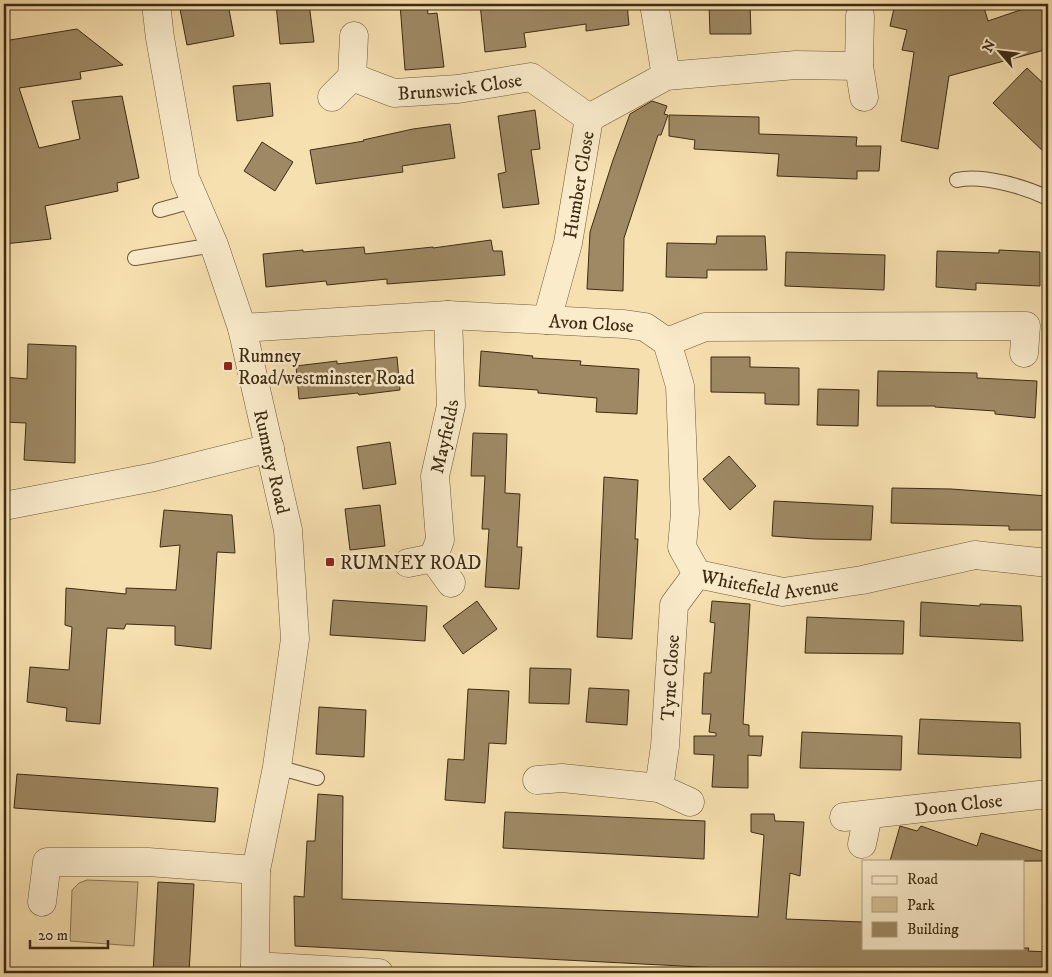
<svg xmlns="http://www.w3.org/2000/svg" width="1052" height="977" viewBox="0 0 1052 977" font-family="'IM FELL DW Pica',serif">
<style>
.green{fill:#d7c194;stroke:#8a7654}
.building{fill:#9e8964;stroke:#3d2b13}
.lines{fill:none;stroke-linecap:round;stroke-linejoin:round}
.lane-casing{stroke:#6c583a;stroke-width:16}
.street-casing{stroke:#6c583a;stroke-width:29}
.lane{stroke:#faebcb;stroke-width:14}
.street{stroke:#faebcb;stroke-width:28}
.poi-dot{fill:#8f2418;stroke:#faebcb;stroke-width:2}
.labels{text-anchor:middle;stroke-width:5;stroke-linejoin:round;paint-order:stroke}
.street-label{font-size:19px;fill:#3d2b13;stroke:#faebcb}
.poi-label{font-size:19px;fill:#3d2b13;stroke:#faebcb;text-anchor:start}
</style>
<rect width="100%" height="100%" fill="#f7e0af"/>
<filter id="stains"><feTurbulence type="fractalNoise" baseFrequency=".004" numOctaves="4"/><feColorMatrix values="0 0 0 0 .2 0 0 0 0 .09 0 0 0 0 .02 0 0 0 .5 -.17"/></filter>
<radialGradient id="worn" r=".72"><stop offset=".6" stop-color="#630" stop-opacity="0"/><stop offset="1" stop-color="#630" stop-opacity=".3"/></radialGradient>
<path class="green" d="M87 880 138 882 134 946 70 941 72 890 79 883Z"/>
<g class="building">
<path d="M179 4H228L234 36 187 45Z"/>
<path d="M276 4H309L314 42 280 44Z"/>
<path d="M400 4H427L428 14 437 13 444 67 405 70Z"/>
<path d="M480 4H627L629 25 586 31V24L524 33 526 47 485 52Z"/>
<path d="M709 4H750L751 34H710Z"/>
<path d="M895 4H983L988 21 1038 4H1048V49L949 76 938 149 901 141 914 52 902 50 907 30 890 26Z"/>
<path d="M77 29 123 65 80 72 81 79 19 88 39 148 80 139 72 101 122 96 139 178 117 183 118 191 45 206 51 239 4 244V41Z"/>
<path d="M1027 68 1048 88V156L993 103Z"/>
<path d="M270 83 273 116 237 121 233 86Z"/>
<path d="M652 101 667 106 664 114 668 115 661 135H658L624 238 623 291 587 289 590 232 613 160 630 114Z"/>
<path d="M535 110 540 149 531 150 539 204 503 208 498 174 506 172 498 116Z"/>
<path d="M669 115 759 117V134L857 137 856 146H881L879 171H857V179L777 176 779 154 694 149 695 140 669 136Z"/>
<path d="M450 124 455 158 402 166 403 172 316 184 310 150 364 141 363 140 413 129Z"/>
<path d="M262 142 293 162 275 191 244 171Z"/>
<path d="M717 236H765L767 270H707V278L666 277 667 243 716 244Z"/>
<path d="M491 240 493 251H502L505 275 387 284V279L327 285 326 281 266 287 263 254 303 250V252L364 247 365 254 433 247V248Z"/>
<path d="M999 250 1040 252V286L976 283V290L936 287 937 251 999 253Z"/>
<path d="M786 252 885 255 884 290 785 286Z"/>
<path d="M28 344 76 346 75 463 24 460 26 423 4 422V377L27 379Z"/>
<path d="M481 351 533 356 532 358 581 361 580 365 639 369 637 414 596 412 597 398 538 393V390L479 386Z"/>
<path d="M397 357 400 390 359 395 358 393 299 399 296 366 337 361V364Z"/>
<path d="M711 357H750V367L799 368V405L765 404V393L711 392Z"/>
<path d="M878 371 977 373V378L1037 381 1035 418 995 414V411L935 407V406H877Z"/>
<path d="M818 389 859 390 858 426 817 425Z"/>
<path d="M473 433 507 434 505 493 520 494 517 547H522L519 589 485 587 489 529H482L485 476H471Z"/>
<path d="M390 442 396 484 363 489 357 447Z"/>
<path d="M729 456 756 486 730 510 703 479Z"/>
<path d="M604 477 638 480 635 539H638L632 639 597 637Z"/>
<path d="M892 488 951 489 1048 496V530H1009V526L891 523Z"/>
<path d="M774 501 873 506 871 540 815 539 772 536Z"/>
<path d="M380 505 385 546 350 550 345 509Z"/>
<path d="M164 510 232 515 235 553 217 552 211 649 175 645V626L126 624 124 629 107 628 100 724 66 721 67 708 27 702 30 667 69 670 72 627 65 625 66 588 126 594V588L176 590 180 545 160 547Z"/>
<path d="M333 600 427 606 425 641 330 635Z"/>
<path d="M477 601 497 629 463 654 443 626Z"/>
<path d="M712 601 750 604 743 724 749 725V736H763L761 756 748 755V788L712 787 714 755 694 754V736H716V733L709 732 711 714H702L704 673H711L715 623 710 622Z"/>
<path d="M921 602 980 606V604L1021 606 1023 641 920 636Z"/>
<path d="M807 617 904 621 903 654 805 653Z"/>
<path d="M530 668 571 669 569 704 529 703Z"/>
<path d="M589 688 629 690 627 725 586 722Z"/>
<path d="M468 689 509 691 506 744 489 743 485 803 445 800 448 759 464 760Z"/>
<path d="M319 707 366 710 364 757 316 754Z"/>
<path d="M920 719 1020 723 1021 758 918 754Z"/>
<path d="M802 732 902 736 901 770 800 768Z"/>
<path d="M17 774 218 788 215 822 14 808Z"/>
<path d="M318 794 343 796 342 899 758 917 764 835 751 832V814H774L775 821 804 822 800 876 790 873 786 919 863 922V948H1029L1028 951 1048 952V973H816L295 946 294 896 304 897 307 841H315Z"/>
<path d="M505 812 705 821 704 859 503 848Z"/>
<path d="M900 826 917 831 921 826 977 846 981 833 1048 853V861H890Z"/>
<path d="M158 882 194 884 189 973H153Z"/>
</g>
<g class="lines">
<g class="lane-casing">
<g id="lane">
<path d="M957 180C982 174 1025 187 1048 198"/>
<path d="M160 210 196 200"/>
<path d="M135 258 214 245"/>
<path d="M277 767 317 778"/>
</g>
</g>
<g class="street-casing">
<g id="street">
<path id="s1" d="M156 4 160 38 185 178 214 245 242 328 288 530 295 639 277 767 256 870 255 973"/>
<path d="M654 4 666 76"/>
<path d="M860 16 859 66 864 97"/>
<path id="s2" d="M352 77 394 93 458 89 531 77 589 118"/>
<path d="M332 97 352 77 354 36"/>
<path id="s3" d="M547 320 568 243 589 118 666 76 796 65 859 66"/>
<path id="s4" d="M242 328 448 315 624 324 645 327 667 342 705 327 1026 326 1024 353"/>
<path id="s5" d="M667 342 680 386 685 513 682 547 697 574 783 592 862 580 975 555 1048 563"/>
<path d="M4 506 154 477 270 448"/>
<path id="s6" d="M433 558 440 540 435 476 451 406 448 315"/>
<path d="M408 563 433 558 451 583"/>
<path d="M537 780 562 778 659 788"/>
<path id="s7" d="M690 802 659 788 665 746 674 605 697 574"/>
<path id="s8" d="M844 817 1048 794"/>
<path d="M862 844 868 815"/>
<path d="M42 902 47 862H148L256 870"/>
<path d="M255 966 379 973"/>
</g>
</g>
<use href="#lane" class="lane"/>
<use href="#street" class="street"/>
</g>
<g class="poi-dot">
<rect x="223" y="361" width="10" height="10" rx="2.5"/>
<rect x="325" y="557" width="10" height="10" rx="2.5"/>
</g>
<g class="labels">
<g class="street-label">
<text dy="7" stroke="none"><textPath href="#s2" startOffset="111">Brunswick Close</textPath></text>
<text dy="7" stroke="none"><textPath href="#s3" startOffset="139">Humber Close</textPath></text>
<text dy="7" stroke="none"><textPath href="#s4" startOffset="350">Avon Close</textPath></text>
<text dy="7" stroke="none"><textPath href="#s6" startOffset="124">Mayfields</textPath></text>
<text dy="7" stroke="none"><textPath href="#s1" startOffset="474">Rumney Road</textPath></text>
<text dy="7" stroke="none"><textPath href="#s5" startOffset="312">Whitefield Avenue</textPath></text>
<text dy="7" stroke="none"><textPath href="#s7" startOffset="145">Tyne Close</textPath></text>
<text dy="7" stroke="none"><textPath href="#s8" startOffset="115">Doon Close</textPath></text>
</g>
<g class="poi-label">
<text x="238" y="362">Rumney<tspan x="238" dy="22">Road/westminster Road</tspan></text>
<text x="340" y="569">RUMNEY ROAD</text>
</g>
</g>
<rect width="1052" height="977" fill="none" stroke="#f7e0af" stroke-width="20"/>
<rect x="5" y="5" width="1042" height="967" fill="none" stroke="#3d2b13" stroke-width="2.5"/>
<rect x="10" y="10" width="1032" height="957" fill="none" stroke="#3d2b13"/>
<rect x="862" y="860" width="162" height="90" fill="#faebcb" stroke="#ae9e81"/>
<rect x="872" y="876" width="25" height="8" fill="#faebcb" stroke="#ae9e81"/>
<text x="907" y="884" font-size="15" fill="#3d2b13">Road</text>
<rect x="872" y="897" width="25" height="15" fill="#d7c194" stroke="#ae9e81"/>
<text x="907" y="910" font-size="15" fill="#3d2b13">Park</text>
<rect x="872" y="922" width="25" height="15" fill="#9e8964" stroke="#ae9e81"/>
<text x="907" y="934" font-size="15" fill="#3d2b13">Building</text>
<g transform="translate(1000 52) rotate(298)" stroke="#faebcb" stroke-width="4" paint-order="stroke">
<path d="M0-4L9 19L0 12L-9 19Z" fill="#3d2b13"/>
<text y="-8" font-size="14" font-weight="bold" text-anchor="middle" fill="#3d2b13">N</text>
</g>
<path d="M30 940v8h78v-8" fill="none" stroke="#3d2b13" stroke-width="2.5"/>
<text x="38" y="940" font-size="15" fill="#3d2b13" stroke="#faebcb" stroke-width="4" paint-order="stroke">20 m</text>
<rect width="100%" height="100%" filter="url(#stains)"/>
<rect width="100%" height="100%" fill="url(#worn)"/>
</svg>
